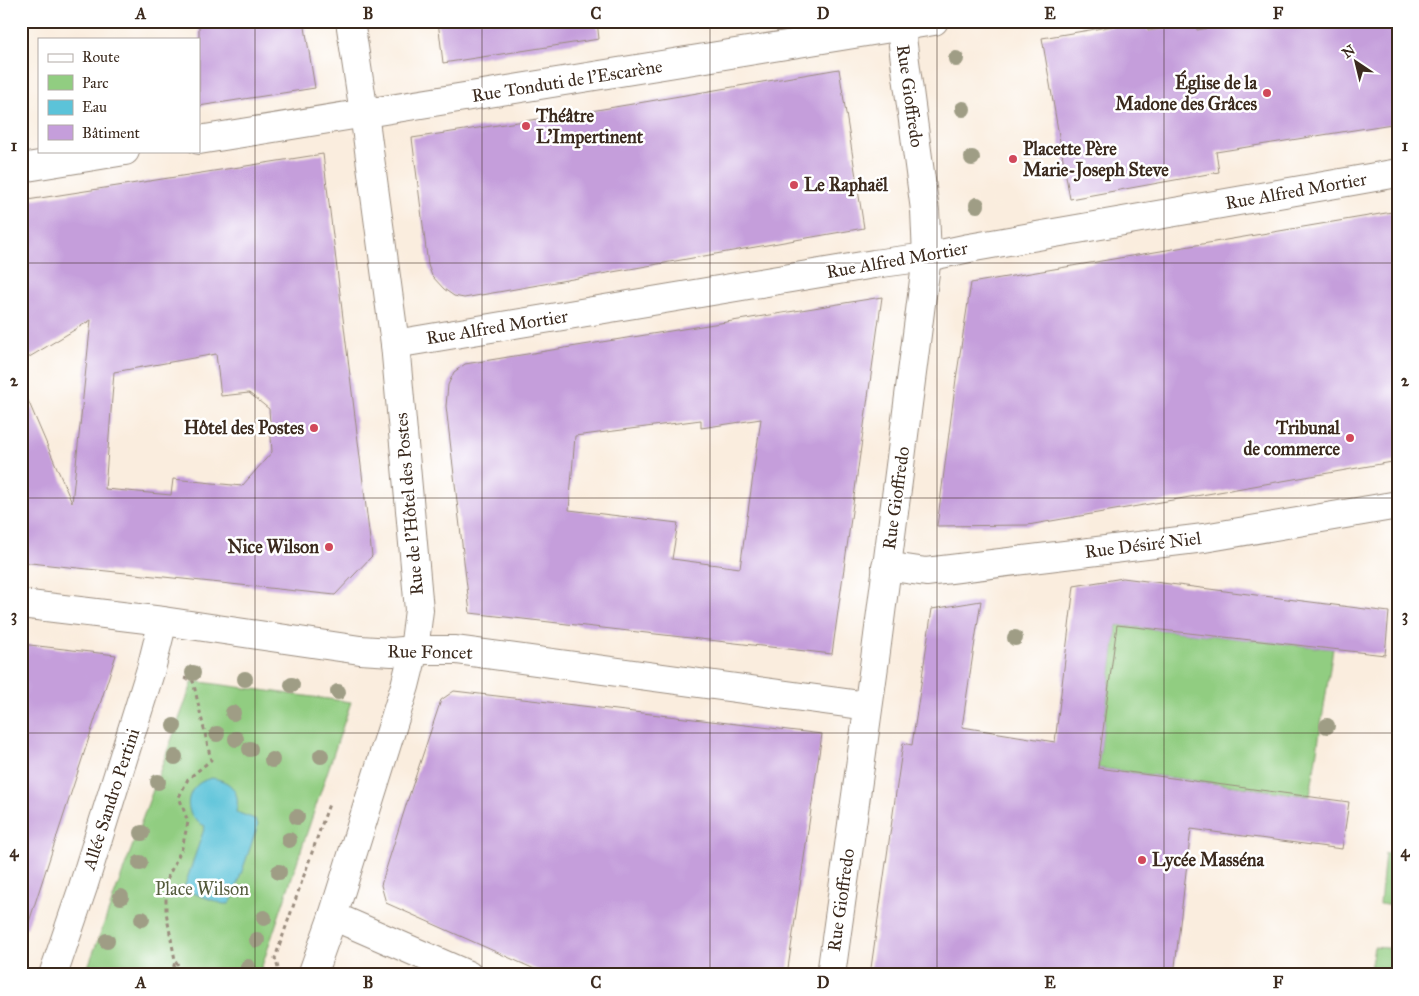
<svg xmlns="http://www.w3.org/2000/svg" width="1419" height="996" viewBox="0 0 1419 996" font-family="'IM FELL Great Primer',serif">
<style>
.green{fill:#91cd81;stroke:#667c50}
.water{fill:#5cc3d9;stroke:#4c767c}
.building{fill:#c59edb;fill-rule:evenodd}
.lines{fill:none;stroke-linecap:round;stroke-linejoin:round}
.minor-casing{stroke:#9a8c7e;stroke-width:30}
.path{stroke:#9a8c7e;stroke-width:3;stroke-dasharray:4 4;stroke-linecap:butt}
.minor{stroke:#fff;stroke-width:28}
.tree{fill:#9f9d85}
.grid{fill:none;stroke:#3b2a1e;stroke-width:1;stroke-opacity:0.55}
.poi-dot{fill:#d1495b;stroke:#fff;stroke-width:2}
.labels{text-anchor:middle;stroke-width:5;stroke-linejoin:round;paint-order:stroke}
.street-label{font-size:18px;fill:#3b2a1e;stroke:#fff}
.poi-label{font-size:18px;font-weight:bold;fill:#3b2a1e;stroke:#fff;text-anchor:end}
.park-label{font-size:18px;fill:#555b3c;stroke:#fff}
.neatline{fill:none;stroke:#3b2a1e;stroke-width:2}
.grid-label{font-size:16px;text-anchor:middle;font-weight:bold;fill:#3b2a1e}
</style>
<rect width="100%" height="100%" fill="#fff"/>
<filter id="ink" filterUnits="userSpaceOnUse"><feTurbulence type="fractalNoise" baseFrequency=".02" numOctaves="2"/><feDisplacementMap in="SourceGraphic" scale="10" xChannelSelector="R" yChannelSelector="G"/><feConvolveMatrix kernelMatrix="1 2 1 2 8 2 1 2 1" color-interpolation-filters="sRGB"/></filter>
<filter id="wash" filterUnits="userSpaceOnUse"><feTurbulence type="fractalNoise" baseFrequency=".0096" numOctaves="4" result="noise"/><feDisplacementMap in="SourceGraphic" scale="20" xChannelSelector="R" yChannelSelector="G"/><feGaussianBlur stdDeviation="1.12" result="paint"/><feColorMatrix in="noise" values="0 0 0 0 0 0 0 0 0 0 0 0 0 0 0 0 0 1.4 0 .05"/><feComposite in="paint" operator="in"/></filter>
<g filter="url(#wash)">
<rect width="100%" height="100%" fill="#faedde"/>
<g class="green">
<path d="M1117 625 1333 649 1310 796 1098 768Z"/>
<path d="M193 681 351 702 259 975H85Z"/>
<path d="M1385 853 1398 854V907L1380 904Z"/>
<path d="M1374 947 1398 949V975H1369Z"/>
</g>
<path class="water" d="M212 778C232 781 241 793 236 812L255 819 258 824 257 828 232 900 229 904H223L190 892 186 889 185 885 205 826C179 815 185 783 212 778Z"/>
<g id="blocks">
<g class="building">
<path d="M199 21H304L315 88 199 106Z"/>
<path d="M438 21H597L599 39 443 63Z"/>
<path d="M1143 21H1147L1148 31 1196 23 1197 30 1250 21H1394L1398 45V123L1216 152 1219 172 1070 199 1042 38Z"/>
<path d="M839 69 864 228 464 298 454 296 444 289 432 276 428 265 412 138 597 110Z"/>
<path d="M323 154 372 556 335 595 21 562V384L72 503 91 320 21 362V201ZM216 354 221 396 249 393 269 409 272 452 242 486 173 479 171 495 105 489 114 372Z"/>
<path d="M1398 211V461L1028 525 937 526 956 379 971 283Z"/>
<path d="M882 297 832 654 470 613 446 406 448 385 454 372 465 364ZM761 419 740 568 672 559 678 523 569 510 575 436 701 420V428Z"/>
<path d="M1123 578 1389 612 1385 655 1117 625 1098 768 1349 802 1342 849 1191 829 1174 975H870L903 743 912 745 932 609 981 601 962 727 1055 742 1074 586Z"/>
<path d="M21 644 116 655 27 928 21 927Z"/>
<path d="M454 691 822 734 787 975H548L386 903 381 885 408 799 441 700Z"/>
</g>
</g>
</g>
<g filter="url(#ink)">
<use href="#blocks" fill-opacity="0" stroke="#9a8c7e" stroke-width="1"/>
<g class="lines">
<g class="minor-casing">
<g id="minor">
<path d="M199 140 934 21"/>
<path d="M21 168 125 151"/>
<path d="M395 344 874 264 927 257 969 248 1398 173"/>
<path d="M886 566 926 572 1204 538 1398 505"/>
<path d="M21 604 163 621 360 650 392 652 414 650H456L868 706"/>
<path d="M333 916 468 975"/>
<path d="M53 975 83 887 151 669 163 621"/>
<path d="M312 975 333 916 405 686 414 650 419 610 395 344 364 113 350 21"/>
<path d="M831 975 875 659 927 257 925 210 905 61 900 21"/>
</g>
</g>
<g class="path">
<path d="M184 678 193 681 211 760 188 779 179 797 188 822 182 848 166 881V912L175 960 184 975"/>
<path d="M278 968 275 958 329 804"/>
<path d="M172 975 175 961"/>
</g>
<use href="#minor" class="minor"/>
</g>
<g class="tree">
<circle cx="956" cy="59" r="8"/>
<circle cx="963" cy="109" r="8"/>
<circle cx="972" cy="158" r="8"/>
<circle cx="977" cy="205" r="8"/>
<circle cx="1015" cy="638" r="8"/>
<circle cx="193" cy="673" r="8"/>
<circle cx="245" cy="679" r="8"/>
<circle cx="292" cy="685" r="8"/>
<circle cx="338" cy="692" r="8"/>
<circle cx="233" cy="713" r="8"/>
<circle cx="174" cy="726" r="8"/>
<circle cx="1327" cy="726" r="8"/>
<circle cx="217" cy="734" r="8"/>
<circle cx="236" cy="739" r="8"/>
<circle cx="250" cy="749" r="8"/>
<circle cx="321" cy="756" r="8"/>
<circle cx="175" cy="757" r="8"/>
<circle cx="272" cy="760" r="8"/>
<circle cx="158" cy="782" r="8"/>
<circle cx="297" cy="817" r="8"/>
<circle cx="142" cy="833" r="8"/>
<circle cx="289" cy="840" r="8"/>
<circle cx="140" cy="863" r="8"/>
<circle cx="279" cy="872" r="8"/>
<circle cx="121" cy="897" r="8"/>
<circle cx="264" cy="918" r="8"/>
<circle cx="142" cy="919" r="8"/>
<circle cx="257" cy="940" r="8"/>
<circle cx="107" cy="941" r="8"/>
<circle cx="248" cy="967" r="8"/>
</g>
</g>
<path class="grid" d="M255 21V975M482 21V975M710 21V975M937 21V975M1164 21V975M21 263H1398M21 498H1398M21 733H1398"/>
<g class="poi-dot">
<circle cx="1267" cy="93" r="5"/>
<circle cx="526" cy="126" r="5"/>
<circle cx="1013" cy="159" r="5"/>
<circle cx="794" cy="185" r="5"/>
<circle cx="314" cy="428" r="5"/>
<circle cx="1350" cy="438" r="5"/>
<circle cx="329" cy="547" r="5"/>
<circle cx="1142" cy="860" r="5"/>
</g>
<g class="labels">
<g class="street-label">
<text transform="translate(567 81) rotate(-9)" y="6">Rue Tonduti de l'Escarène</text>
<text transform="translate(910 96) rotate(82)" y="6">Rue Gioffredo</text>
<text transform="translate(1296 191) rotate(-10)" y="6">Rue Alfred Mortier</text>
<text transform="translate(897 260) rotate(-10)" y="6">Rue Alfred Mortier</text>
<text transform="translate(497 327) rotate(-9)" y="6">Rue Alfred Mortier</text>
<text transform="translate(896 498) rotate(-82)" y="6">Rue Gioffredo</text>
<text transform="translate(409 504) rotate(-95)" y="6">Rue de l'Hôtel des Postes</text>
<text transform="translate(1143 545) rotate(-7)" y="6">Rue Désiré Niel</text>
<text transform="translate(430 652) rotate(1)" y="6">Rue Foncet</text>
<text transform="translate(111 799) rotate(-72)" y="6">Allée Sandro Pertini</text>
<text transform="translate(841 900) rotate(-82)" y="6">Rue Gioffredo</text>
</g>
<g class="poi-label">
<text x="1257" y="89">Église de la<tspan x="1257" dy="21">Madone des Grâces</tspan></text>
<text x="536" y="122" text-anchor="start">Théâtre<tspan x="536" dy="21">L'Impertinent</tspan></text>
<text x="1023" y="155" text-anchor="start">Placette Père<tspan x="1023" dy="21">Marie-Joseph Steve</tspan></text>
<text x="804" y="191" text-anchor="start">Le Raphaël</text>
<text x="304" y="434">Hôtel des Postes</text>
<text x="1340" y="434">Tribunal<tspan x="1340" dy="21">de commerce</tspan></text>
<text x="319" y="553">Nice Wilson</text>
<text x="1152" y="866" text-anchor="start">Lycée Masséna</text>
</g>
<g class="park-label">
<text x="202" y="895">Place Wilson</text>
</g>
</g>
<rect width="1419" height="996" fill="none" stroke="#fff" stroke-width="55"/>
<rect x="38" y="38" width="162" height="115" fill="#ffffff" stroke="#b1aaa5"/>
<rect x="48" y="54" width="25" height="8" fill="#ffffff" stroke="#b1aaa5"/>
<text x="82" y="62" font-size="15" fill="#3b2a1e">Route</text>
<rect x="48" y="75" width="25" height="15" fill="#91cd81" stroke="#b1aaa5"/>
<text x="82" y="88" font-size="15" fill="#3b2a1e">Parc</text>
<rect x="48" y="100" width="25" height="15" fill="#5cc3d9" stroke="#b1aaa5"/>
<text x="82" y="112" font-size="15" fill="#3b2a1e">Eau</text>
<rect x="48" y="125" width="25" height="15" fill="#c59edb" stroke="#b1aaa5"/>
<text x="82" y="138" font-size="15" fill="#3b2a1e">Bâtiment</text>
<g transform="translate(1356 62) rotate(325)" stroke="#ffffff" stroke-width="4" paint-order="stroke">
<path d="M0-4L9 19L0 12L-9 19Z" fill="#3b2a1e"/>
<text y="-8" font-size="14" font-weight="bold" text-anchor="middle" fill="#3b2a1e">N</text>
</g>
<rect x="28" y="28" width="1364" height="940" class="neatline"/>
<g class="grid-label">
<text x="141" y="19">A</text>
<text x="368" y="19">B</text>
<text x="596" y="19">C</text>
<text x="823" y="19">D</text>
<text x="1050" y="19">E</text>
<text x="1278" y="19">F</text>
<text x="14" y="151">1</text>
<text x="1405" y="151">1</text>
<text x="14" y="386">2</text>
<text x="1405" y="386">2</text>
<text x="14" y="621">3</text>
<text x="1405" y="621">3</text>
<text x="14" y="857">4</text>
<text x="1405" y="857">4</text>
<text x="141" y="988">A</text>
<text x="368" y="988">B</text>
<text x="596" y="988">C</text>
<text x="823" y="988">D</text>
<text x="1050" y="988">E</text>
<text x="1278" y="988">F</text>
</g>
</svg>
